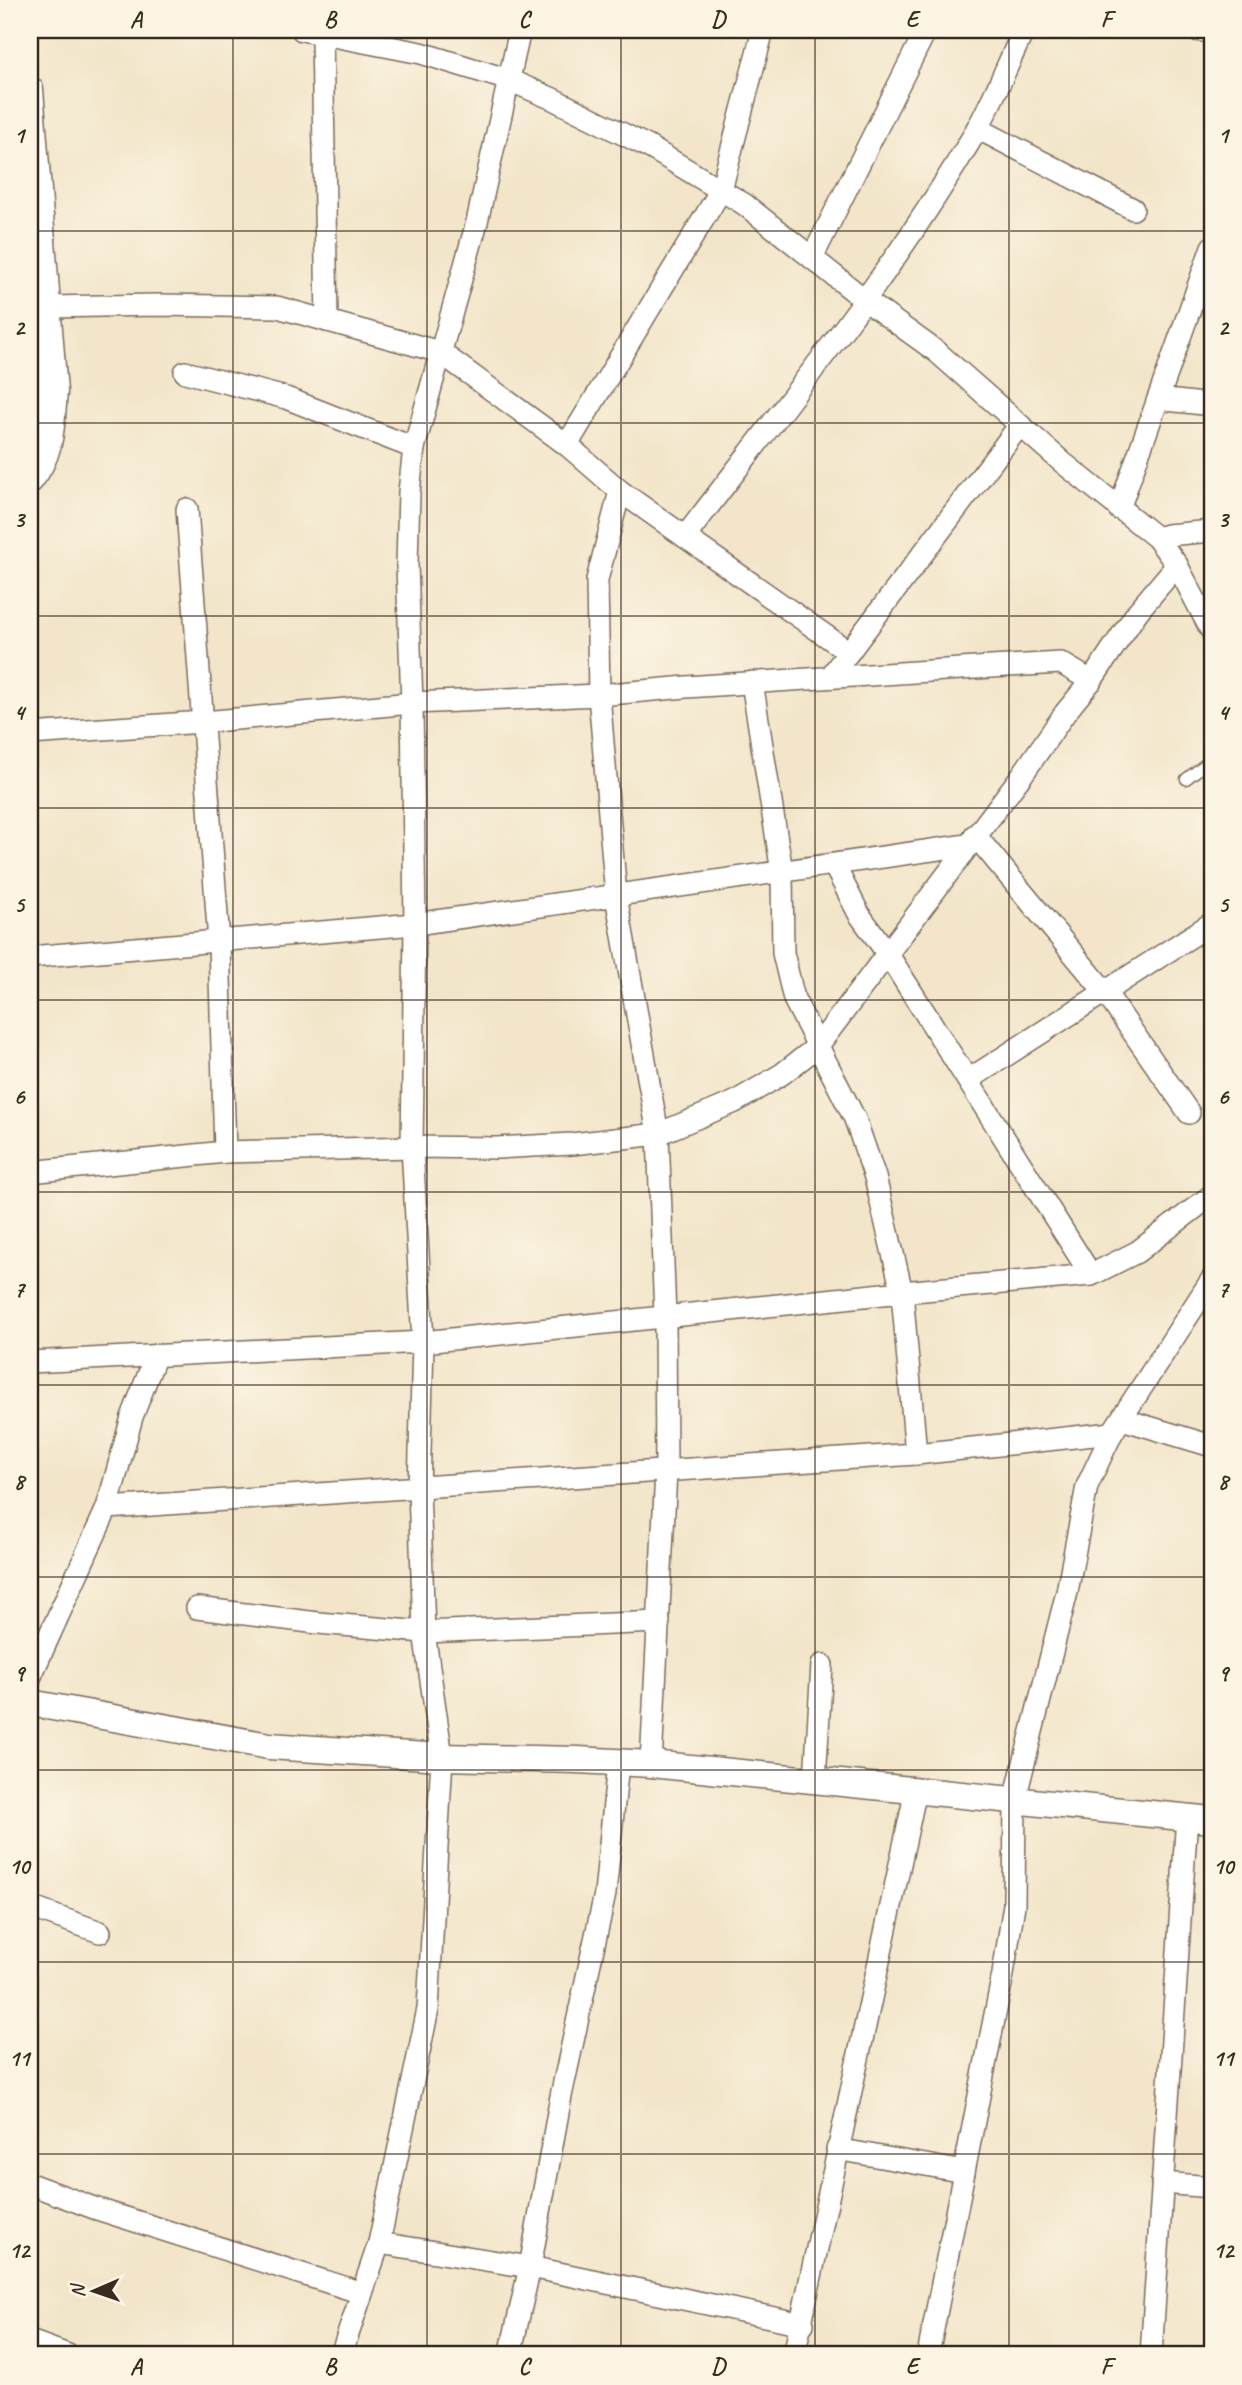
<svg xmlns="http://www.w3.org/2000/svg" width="1242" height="2385" viewBox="0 0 1242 2385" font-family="Caveat,sans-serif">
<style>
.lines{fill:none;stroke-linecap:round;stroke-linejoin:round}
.service-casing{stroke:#7b6b5a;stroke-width:13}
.minor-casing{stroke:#7b6b5a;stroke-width:24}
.tertiary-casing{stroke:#7b6b5a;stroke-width:29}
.service{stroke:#fff;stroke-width:10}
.minor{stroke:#fff;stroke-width:21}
.tertiary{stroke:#fff;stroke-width:26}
.grid{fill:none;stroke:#3b2a1e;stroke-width:2;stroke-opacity:0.55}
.neatline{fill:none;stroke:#3b2a1e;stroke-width:2.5}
.grid-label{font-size:23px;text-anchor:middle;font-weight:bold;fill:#3b2a1e}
</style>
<rect width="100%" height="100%" fill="#fcf5e5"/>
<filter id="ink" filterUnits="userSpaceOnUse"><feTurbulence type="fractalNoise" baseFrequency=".0143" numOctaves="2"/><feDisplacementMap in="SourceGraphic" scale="14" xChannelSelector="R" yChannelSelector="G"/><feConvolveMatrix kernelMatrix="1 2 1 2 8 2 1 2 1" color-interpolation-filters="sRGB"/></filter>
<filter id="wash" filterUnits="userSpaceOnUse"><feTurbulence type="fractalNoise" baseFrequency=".00686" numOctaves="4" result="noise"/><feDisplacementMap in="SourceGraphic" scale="28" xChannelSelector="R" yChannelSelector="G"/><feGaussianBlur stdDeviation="1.57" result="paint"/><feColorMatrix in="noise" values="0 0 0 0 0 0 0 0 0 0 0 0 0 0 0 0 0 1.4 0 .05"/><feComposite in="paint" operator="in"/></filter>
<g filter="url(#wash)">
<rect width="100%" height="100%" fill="#f2e5c9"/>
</g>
<g filter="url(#ink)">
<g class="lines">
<g class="service-casing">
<path id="service" d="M1186 779 1212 759"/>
</g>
<g class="minor-casing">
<g id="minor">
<path d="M302 30 421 53 509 80 553 99 649 147 744 204 865 300 937 352 1062 462 1157 538 1177 565 1212 632"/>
<path d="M1195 30 1212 32"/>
<path d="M322 35 327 321"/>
<path d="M977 128 1133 209"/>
<path d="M812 258 926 30"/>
<path d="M48 307 158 305 277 307 440 352 567 445"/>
<path d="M185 372 286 398 414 448"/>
<path d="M1158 399 1212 405"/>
<path d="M620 491 685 537C786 404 892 275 976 131 994 99 1008 63 1024 30"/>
<path d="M187 509 219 942 225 1152"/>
<path d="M1119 509 1212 247"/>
<path d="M685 537 849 652"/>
<path d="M1157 538 1167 535 1212 531"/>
<path d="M830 677 1019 426"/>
<path d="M752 682 782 872 783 953 794 999 855 1119 875 1177 902 1292 916 1454"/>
<path d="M30 734 203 722 412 703 599 695 686 687 991 667 1061 663 1091 681"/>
<path d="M975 835 1105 992 1189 1113"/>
<path d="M834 865 859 914 887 953 1091 1275"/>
<path d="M30 957 415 924 967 845"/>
<path d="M968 1080 1212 923"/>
<path d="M30 1172 225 1152 412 1147 497 1148 572 1144 658 1134 735 1102 782 1074 817 1047 1022 775 1065 713 1091 681 1138 611 1177 565"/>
<path d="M30 1362 423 1342 902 1292 1091 1275 1137 1252 1212 1195"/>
<path d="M1122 1419 1212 1446"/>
<path d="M107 1508 916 1454 1112 1433"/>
<path d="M197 1608 318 1623 424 1632 659 1622"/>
<path d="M30 1678 107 1508 132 1417 156 1355"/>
<path d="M651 1764 666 1472 665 1316 658 1134 616 896 599 695 597 580 620 491 567 445 721 190 763 30"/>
<path d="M815 1780 822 1665"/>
<path d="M30 1907 100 1932"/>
<path d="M837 2149 964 2172"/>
<path d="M1162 2183 1212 2187"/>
<path d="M30 2184 94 2208 362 2293"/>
<path d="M379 2243 530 2267 803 2324"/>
<path d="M30 2341 68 2355"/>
<path d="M341 2355 379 2243 428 2009 442 1757 424 1632 419 1489 423 1342 412 1147 415 924 412 703 407 565 409 492 414 448 477 222 520 30"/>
<path d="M510 2355 530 2267 561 2096 605 1894 618 1763"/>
<path d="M794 2355 916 1790"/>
<path d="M928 2355 1003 1974 1014 1905 1015 1799 1067 1592 1087 1486 1112 1433 1212 1279"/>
<path d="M1151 2355 1187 1816"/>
</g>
</g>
<g class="tertiary-casing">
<g id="tertiary">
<path d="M30 90 54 392C51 426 52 453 30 480"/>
<path d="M30 322C32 355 41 411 31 442"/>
<path d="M30 1703 269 1746 442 1757 578 1760 651 1764 1212 1820"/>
</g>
</g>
<use href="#service" class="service"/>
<use href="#minor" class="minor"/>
<use href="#tertiary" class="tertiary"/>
</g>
</g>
<path class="grid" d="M233 30V2355M427 30V2355M621 30V2355M815 30V2355M1009 30V2355M30 231H1212M30 423H1212M30 616H1212M30 808H1212M30 1000H1212M30 1192H1212M30 1385H1212M30 1577H1212M30 1770H1212M30 1962H1212M30 2154H1212"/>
<rect width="1242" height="2385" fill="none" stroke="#fcf5e5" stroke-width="77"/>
<g transform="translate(94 2291) rotate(268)" stroke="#fcf5e5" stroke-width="5" paint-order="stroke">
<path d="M0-5L12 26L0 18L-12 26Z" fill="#3b2a1e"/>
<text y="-10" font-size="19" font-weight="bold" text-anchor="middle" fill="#3b2a1e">N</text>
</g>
<rect x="38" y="38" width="1166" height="2308" class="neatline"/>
<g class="grid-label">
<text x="136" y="27">A</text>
<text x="330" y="27">B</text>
<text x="524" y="27">C</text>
<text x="718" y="27">D</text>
<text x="912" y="27">E</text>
<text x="1106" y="27">F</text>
<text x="19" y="143">1</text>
<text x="1223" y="143">1</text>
<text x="19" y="335">2</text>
<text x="1223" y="335">2</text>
<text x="19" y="527">3</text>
<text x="1223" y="527">3</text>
<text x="19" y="720">4</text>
<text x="1223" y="720">4</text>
<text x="19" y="912">5</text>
<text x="1223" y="912">5</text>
<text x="19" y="1104">6</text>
<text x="1223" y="1104">6</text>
<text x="19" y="1297">7</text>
<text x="1223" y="1297">7</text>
<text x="19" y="1489">8</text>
<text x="1223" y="1489">8</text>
<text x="19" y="1681">9</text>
<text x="1223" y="1681">9</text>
<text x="19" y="1874">10</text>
<text x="1223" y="1874">10</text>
<text x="19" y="2066">11</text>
<text x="1223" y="2066">11</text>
<text x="19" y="2258">12</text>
<text x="1223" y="2258">12</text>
<text x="136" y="2374">A</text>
<text x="330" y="2374">B</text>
<text x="524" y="2374">C</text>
<text x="718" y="2374">D</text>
<text x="912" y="2374">E</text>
<text x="1106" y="2374">F</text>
</g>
</svg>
